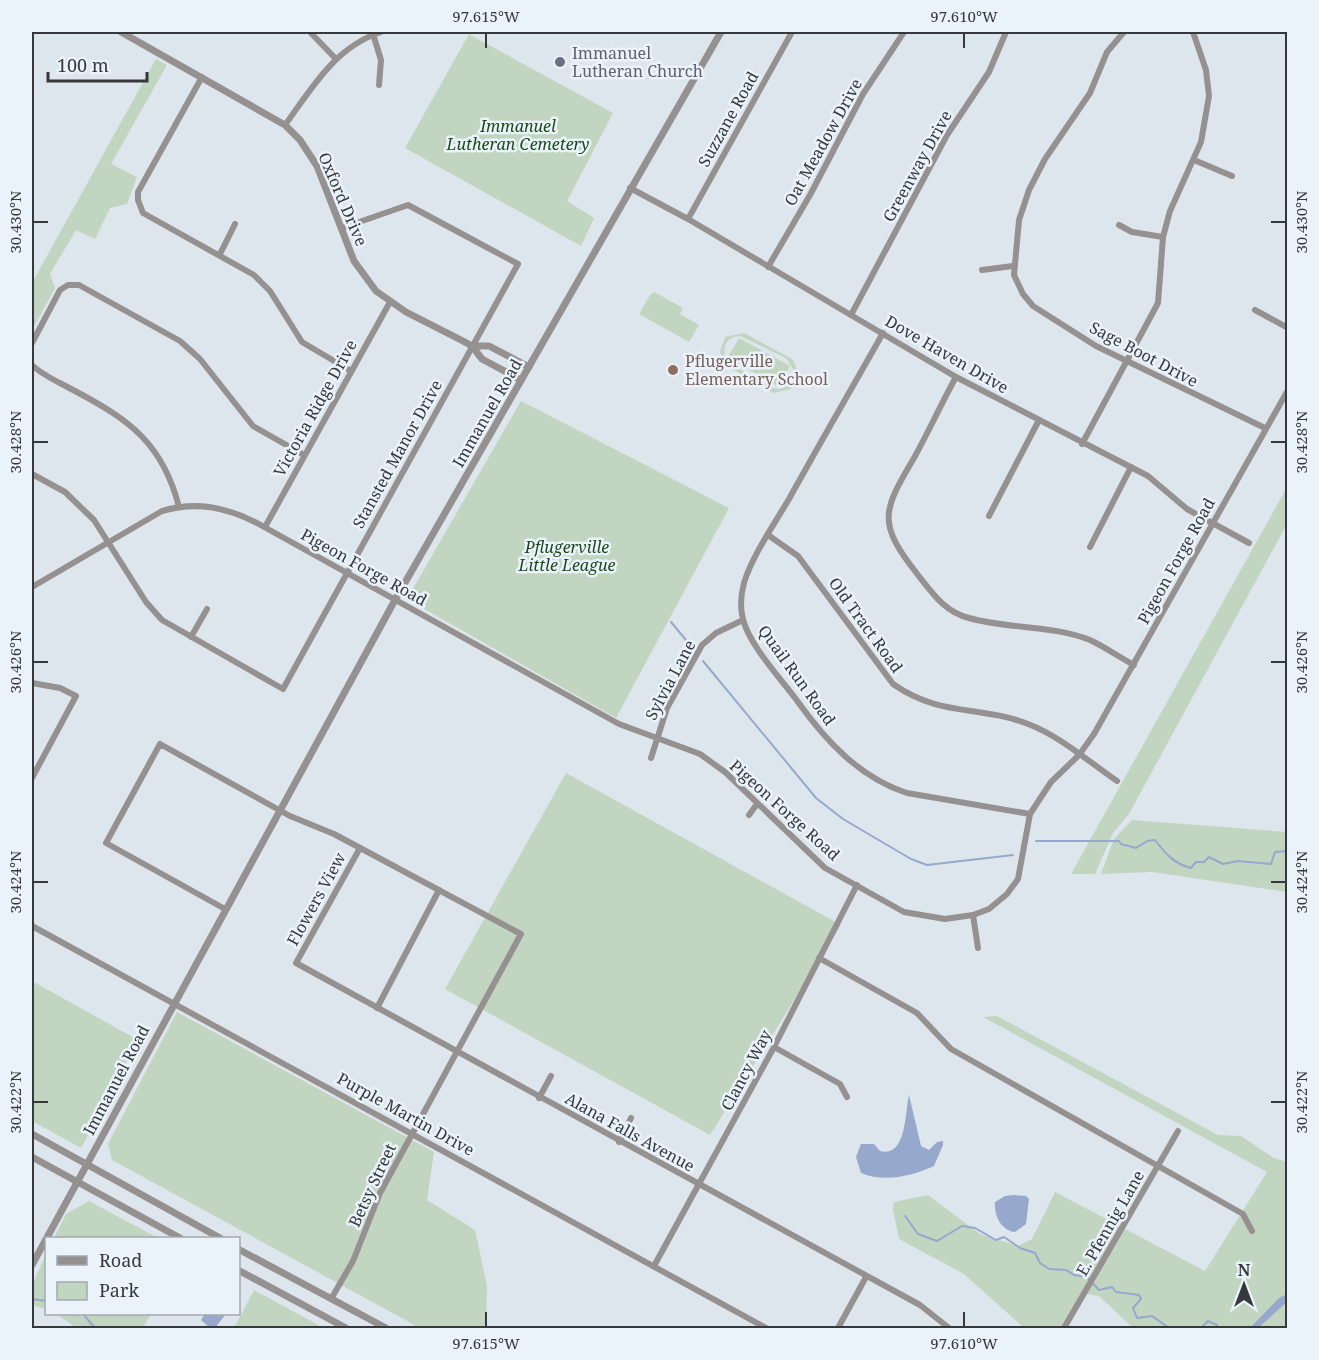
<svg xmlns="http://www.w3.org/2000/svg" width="1319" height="1360" viewBox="0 0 1319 1360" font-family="'Noto Serif',serif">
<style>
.green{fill:#c2d5c1;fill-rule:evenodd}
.water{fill:#96a8cc}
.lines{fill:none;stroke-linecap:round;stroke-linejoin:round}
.stream{stroke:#96a8cc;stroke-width:2}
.minor{stroke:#969191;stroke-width:6}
.tertiary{stroke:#969191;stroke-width:7}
.ticks{fill:none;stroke:#36393c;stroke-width:2}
.worship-dot{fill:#6b7280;stroke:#ebf3fa;stroke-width:2}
.education-dot{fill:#8d6e63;stroke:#ebf3fa;stroke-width:2}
.labels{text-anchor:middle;stroke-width:5;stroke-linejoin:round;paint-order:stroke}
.worship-label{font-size:16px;fill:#5b616d;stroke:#ebf3fa;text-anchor:start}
.street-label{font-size:16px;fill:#36393c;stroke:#ebf3fa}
.park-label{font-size:16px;font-style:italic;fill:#1c481c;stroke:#ebf3fa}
.education-label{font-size:16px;fill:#785e54;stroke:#ebf3fa;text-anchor:start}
.neatline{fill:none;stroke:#36393c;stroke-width:2}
.ticks-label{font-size:15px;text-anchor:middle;fill:#36393c}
</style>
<rect width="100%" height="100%" fill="#dee6ed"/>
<g class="green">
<path d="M469 34 613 113 567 201 594 218 581 246 405 148Z"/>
<path d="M156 59 167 65 111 164 137 177 127 204 110 208 95 239 76 230 50 274 55 288 32 330V283Z"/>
<path d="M654 292 683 308 680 314 699 325 689 342 639 314 650 295Z"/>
<path d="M744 333 792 359C799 369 799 379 791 389L774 393 725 365 720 352 725 337ZM740 336 786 358 793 369 789 385 780 389 772 388 726 361C722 348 725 337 740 336Z"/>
<path d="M739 338 790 366 778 386 727 358Z"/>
<path d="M521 401 729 508 616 718 407 599Z"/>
<path d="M1287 487V524L1129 814 1113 833 1095 874H1071Z"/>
<path d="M566 773 841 925 710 1135 445 989Z"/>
<path d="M1132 820 1287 832V892L1152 872 1101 874 1114 839Z"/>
<path d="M32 981 138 1040 81 1148 32 1121Z"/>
<path d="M177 1012 434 1152 427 1200 475 1230 487 1286 486 1328H420L112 1160 108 1144Z"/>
<path d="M997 1016 1218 1135 1241 1136 1274 1158 1287 1162V1328H1133L1099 1296 1087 1294 1074 1306 1061 1328H1024L964 1274 899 1239 893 1210 894 1202 928 1195 980 1234 1018 1246 1032 1239 1055 1192 1205 1271 1267 1172 983 1017Z"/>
<path d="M89 1201 158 1238H54L66 1214Z"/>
<path d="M46 1254V1309L32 1305V1285Z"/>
<path d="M254 1290 324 1328H234Z"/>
<path d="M56 1314H151L143 1328H77Z"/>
</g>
<g class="water">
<path d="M909 1095 921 1146 929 1150 937 1142 943 1141V1145L934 1166C911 1176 885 1183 861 1173L856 1157 861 1144H874L880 1151C907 1158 905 1111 909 1095Z"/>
<path d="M1014 1195 1026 1196 1029 1199 1026 1224 1015 1232C1001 1230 994 1216 995 1202L1005 1196Z"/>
<path d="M1287 1294V1302L1258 1328H1250L1279 1298Z"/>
<path d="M205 1314H226L215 1328H210L201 1320Z"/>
</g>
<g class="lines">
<g class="stream">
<path d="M671 622 691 646"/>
<path d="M703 661 816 798 843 819 911 859 927 865 1013 855"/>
<path d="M1036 841H1119L1121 844 1136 848 1147 841 1155 840C1165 853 1174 864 1191 868L1196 862H1204L1209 857 1223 864 1238 861 1271 864 1275 852 1288 851"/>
<path d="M905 1216 918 1234 937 1241 962 1226 975 1228 996 1240 1004 1237 1020 1248 1035 1253 1040 1263 1049 1269 1066 1270 1074 1275 1087 1277 1099 1290 1112 1287 1116 1292 1139 1295 1141 1299 1133 1308 1137 1318 1152 1316 1169 1328"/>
<path d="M32 1299 46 1301"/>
<path d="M83 1314 95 1328"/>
<path d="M1201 1328 1208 1321 1217 1325V1328"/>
</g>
<g class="minor">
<path d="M310 32 335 58"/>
<path d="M1124 32 1107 52 1090 93 1045 159 1029 190 1019 220 1014 275 1023 294 1033 306 1096 346 1265 428"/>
<path d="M373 34 381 60 379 85"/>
<path d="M202 77 138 192V200L143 213 254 275 270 291 302 342 351 371"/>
<path d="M285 125C312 88 335 47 381 32"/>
<path d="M1194 160 1232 176"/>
<path d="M630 188 688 219 956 377 1148 476 1187 509 1249 543"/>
<path d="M688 219 792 32"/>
<path d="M1119 225 1132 232 1163 237"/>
<path d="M220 254 235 224"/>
<path d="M768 267 810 195 863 94 904 32"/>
<path d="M982 270 1013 266"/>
<path d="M1255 310 1288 328"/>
<path d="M851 315 947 135 989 72 1006 32"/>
<path d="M883 333C852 388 820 443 789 499 775 523 752 556 744 583 741 594 740 608 743 619 749 645 782 680 798 702 826 741 860 778 907 793L1030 814"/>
<path d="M32 343 60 290 68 285H79L180 341 200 359 253 426 304 455"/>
<path d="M32 365C43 376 61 383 75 391 130 420 163 444 179 507"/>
<path d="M956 377C941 404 929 431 914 458 882 512 877 523 918 575 933 594 945 612 969 618 1008 629 1052 625 1090 640 1105 647 1119 657 1134 665"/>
<path d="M1082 444 1158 303 1163 237 1170 211 1201 142 1209 96 1206 70 1193 32"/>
<path d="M32 474 65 492 94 520 146 602 162 620 283 689 518 264 408 205 342 228"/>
<path d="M989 516 1039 420"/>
<path d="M265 527 390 302"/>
<path d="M768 535 798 556 893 684C940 717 979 705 1028 724 1060 736 1089 762 1117 781"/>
<path d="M1090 547 1131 467"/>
<path d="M32 587 162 511C196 501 226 507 257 523L619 724 700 754 725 772 825 868 904 912 945 919 973 915 989 909 1007 894 1018 879 1030 814 1051 782 1079 755 1094 734 1288 390"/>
<path d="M191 637 207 609"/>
<path d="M32 683 60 688 76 696 32 778"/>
<path d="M651 758 667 708 702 645 716 633 743 620"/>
<path d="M749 815 757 804"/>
<path d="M360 848 296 963 920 1305 949 1328"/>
<path d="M225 909 106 843 160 744 290 816 334 834 521 934 380 1193 353 1261 331 1299"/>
<path d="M973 915 978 948"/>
<path d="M32 926 766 1328"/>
<path d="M819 958 917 1013 951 1049 1243 1214 1252 1231"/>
<path d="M377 1008 439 890"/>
<path d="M774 1047 840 1084 847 1097"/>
<path d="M539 1098 551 1076"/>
<path d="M619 1142 631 1118"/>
<path d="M654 1266 774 1047 857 885"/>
<path d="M838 1328 866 1277"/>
<path d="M1064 1328 1178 1131"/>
</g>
<g class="tertiary">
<path d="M121 32 285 125 300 140 317 166 354 261 376 291 406 312 463 341 472 346H489L529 367"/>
<path d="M472 346 482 359 521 380"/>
<path d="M32 1134 220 1238"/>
<path d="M32 1157 180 1238"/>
<path d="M238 1249 386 1328"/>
<path d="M32 1265 395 600 721 32"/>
<path d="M238 1270 346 1328"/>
</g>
</g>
<path class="ticks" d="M486 33V48M964 33V48M33 222H48M1271 222H1286M33 442H48M1271 442H1286M33 662H48M1271 662H1286M33 882H48M1271 882H1286M33 1102H48M1271 1102H1286M486 1312V1327M964 1312V1327"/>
<circle class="worship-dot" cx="560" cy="62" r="6"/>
<circle class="education-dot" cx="673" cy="370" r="6"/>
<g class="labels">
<g class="worship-label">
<text x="572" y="59">Immanuel<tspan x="572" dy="18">Lutheran Church</tspan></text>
</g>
<g class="street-label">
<text transform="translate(728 119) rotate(-61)" y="6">Suzzane Road</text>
<text transform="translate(823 142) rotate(-61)" y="6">Oat Meadow Drive</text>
<text transform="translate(917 166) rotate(-61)" y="6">Greenway Drive</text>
<text transform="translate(343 199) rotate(67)" y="6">Oxford Drive</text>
<text transform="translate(947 354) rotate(30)" y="6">Dove Haven Drive</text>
<text transform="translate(1144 354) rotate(28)" y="6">Sage Boot Drive</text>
<text transform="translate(315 408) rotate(-61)" y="6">Victoria Ridge Drive</text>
<text transform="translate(487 413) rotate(-60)" y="6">Immanuel Road</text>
<text transform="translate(397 454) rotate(-61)" y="6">Stansted Manor Drive</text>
<text transform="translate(1176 561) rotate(-61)" y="6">Pigeon Forge Road</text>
<text transform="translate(364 567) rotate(29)" y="6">Pigeon Forge Road</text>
<text transform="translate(866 625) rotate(54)" y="6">Old Tract Road</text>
<text transform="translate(797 675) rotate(54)" y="6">Quail Run Road</text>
<text transform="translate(670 680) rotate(-62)" y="6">Sylvia Lane</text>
<text transform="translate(785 810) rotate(42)" y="6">Pigeon Forge Road</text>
<text transform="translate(316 899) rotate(-61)" y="6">Flowers View</text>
<text transform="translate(746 1070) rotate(-62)" y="6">Clancy Way</text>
<text transform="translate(116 1080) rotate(-62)" y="6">Immanuel Road</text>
<text transform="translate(406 1114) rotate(29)" y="6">Purple Martin Drive</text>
<text transform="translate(630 1132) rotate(29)" y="6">Alana Falls Avenue</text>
<text transform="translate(372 1185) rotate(-65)" y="6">Betsy Street</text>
<text transform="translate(1110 1223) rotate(-60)" y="6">E. Pfennig Lane</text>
</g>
<g class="park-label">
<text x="518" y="132">Immanuel<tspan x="518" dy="18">Lutheran Cemetery</tspan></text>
<text x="567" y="553">Pflugerville<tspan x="567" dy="18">Little League</tspan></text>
</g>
<g class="education-label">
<text x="685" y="367">Pflugerville<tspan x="685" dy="18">Elementary School</tspan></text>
</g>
</g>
<rect width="1319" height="1360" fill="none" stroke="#ebf3fa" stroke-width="66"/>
<rect x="45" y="1237" width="195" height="78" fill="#ebf3fa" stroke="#a3a9ae" stroke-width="1.5"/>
<rect x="57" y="1256" width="30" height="9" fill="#969191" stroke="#a3a9ae" stroke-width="1.5"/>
<text x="99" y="1267" font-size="18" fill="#36393c">Road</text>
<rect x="57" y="1282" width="30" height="18" fill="#c2d5c1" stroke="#a3a9ae" stroke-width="1.5"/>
<text x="99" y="1297" font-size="18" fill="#36393c">Park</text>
<g transform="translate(1244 1285)" stroke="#ebf3fa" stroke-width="4.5" paint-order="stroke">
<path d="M0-4.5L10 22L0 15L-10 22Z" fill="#36393c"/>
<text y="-9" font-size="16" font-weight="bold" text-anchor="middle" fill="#36393c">N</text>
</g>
<path d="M48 72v9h99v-9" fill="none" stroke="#36393c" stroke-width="3"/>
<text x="57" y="72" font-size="18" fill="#36393c" stroke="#ebf3fa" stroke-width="4.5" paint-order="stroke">100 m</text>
<rect x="33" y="33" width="1253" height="1294" class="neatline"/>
<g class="ticks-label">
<text x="486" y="22">97.615°W</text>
<text x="964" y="22">97.610°W</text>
<text transform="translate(16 222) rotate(-90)" y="5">30.430°N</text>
<text transform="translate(1302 222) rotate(-90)" y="5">30.430°N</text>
<text transform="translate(16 442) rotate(-90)" y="5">30.428°N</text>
<text transform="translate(1302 442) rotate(-90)" y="5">30.428°N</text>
<text transform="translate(16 662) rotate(-90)" y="5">30.426°N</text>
<text transform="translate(1302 662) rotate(-90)" y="5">30.426°N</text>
<text transform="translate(16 882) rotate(-90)" y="5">30.424°N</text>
<text transform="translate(1302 882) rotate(-90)" y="5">30.424°N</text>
<text transform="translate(16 1102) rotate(-90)" y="5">30.422°N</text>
<text transform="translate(1302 1102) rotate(-90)" y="5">30.422°N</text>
<text x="486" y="1349">97.615°W</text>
<text x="964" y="1349">97.610°W</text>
</g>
</svg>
